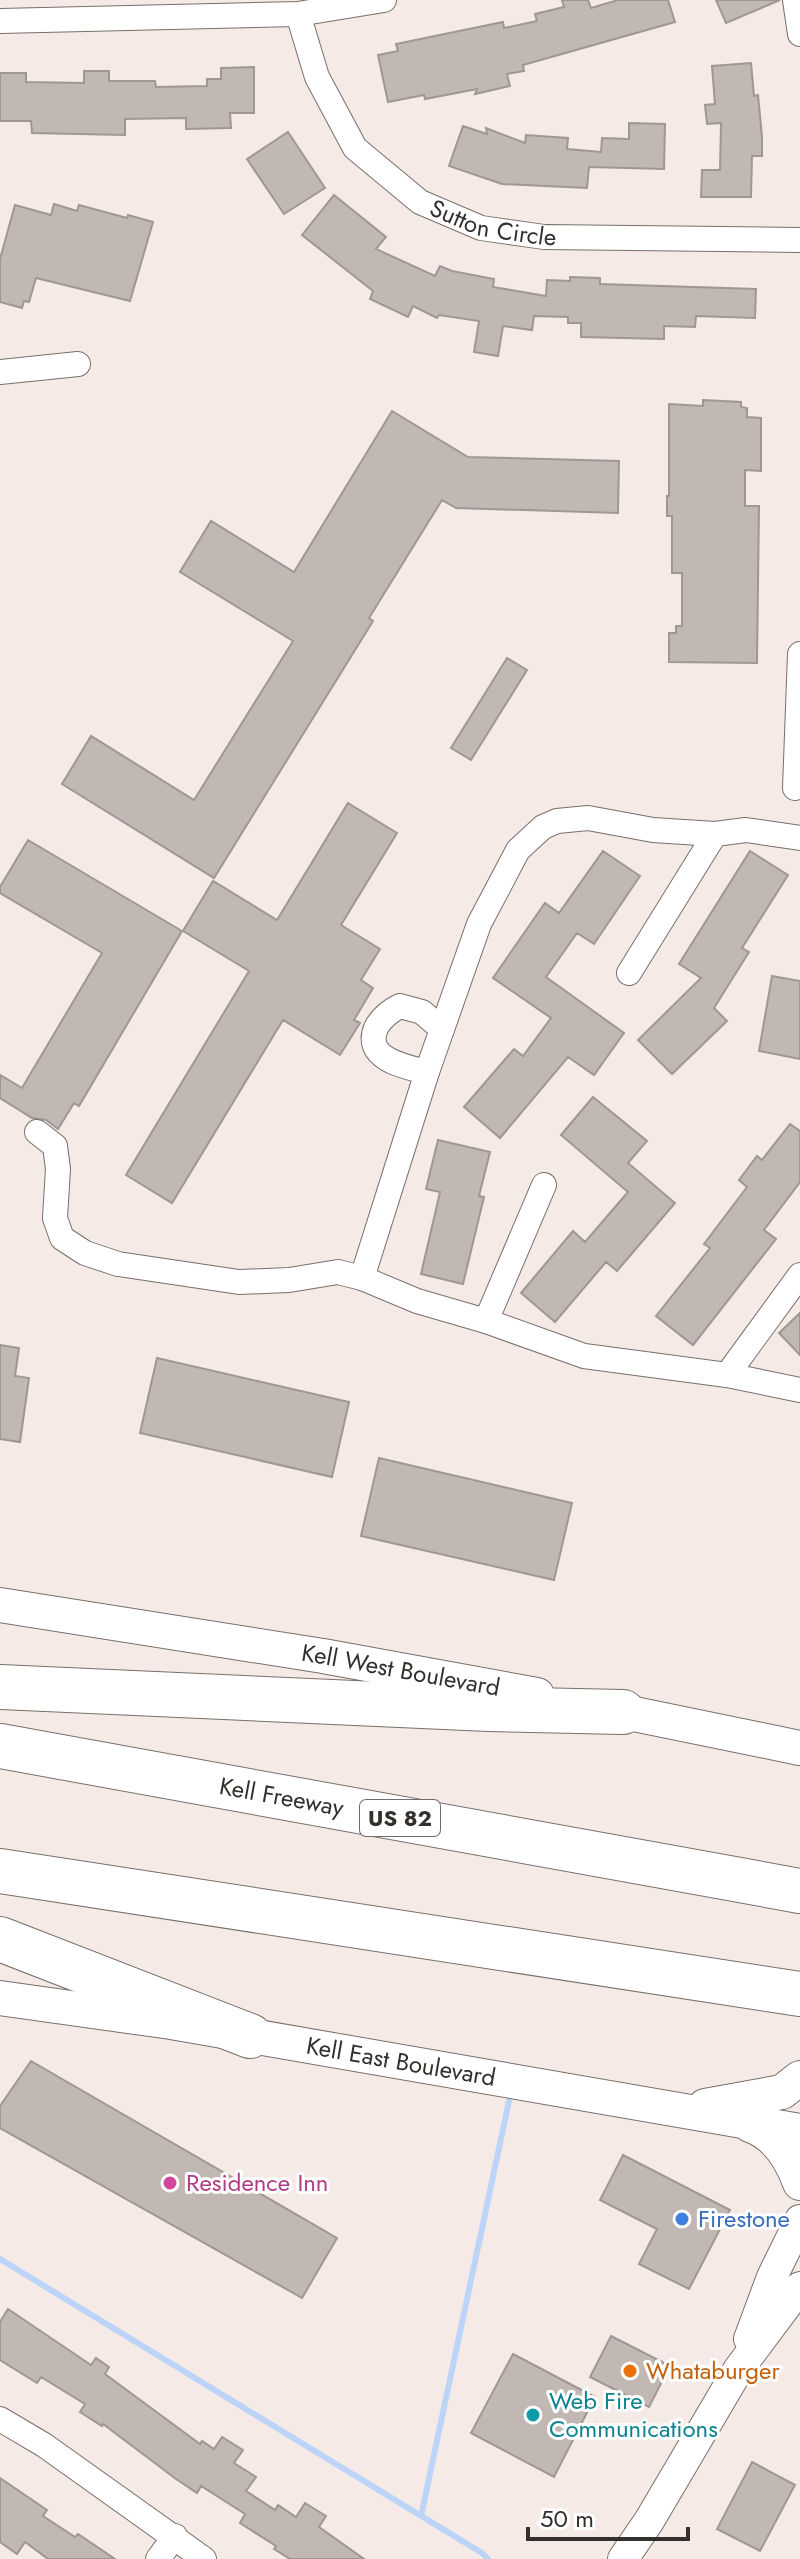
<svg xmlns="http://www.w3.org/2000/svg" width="800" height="2559" font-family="Jost,sans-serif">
<rect width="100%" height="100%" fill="#f5eae6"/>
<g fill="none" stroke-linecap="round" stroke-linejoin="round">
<path stroke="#bdd4f9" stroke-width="6" d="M0,2259L482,2553L488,2559
M421,2516L509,2101"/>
</g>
<path fill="#c1b7b3" stroke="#a09692" stroke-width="2" d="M562,0H588L591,8L618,0H668L675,22L523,65L524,71L507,74L510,86L475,94L477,89L425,99L424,95L388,102L378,55L398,51L396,44L503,22L504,28L537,21L535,14L564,7Z
M716,0H780L726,23Z
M751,63L754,96L758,95L762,137V156H752L751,197H701L702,170H720L721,123L707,124L705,105L715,104L712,66Z
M254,67V113H230L231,128L186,129V118L125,119V135L32,133L31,121H0V73H26V82L84,83V71H109V81H155L156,87L207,86V79H221V68Z
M629,123L665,124L664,169L589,167L587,188L502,184L449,166L463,126L487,134L486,128L525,143L526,135L568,138L567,149L601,152L602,138L629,139Z
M288,132L325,188L284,214L247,159Z
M334,195L386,237L376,249L435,276L440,266L452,271L494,279L493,287L546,296L547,280L570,281V277L600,278V284L756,289L755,318L696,316L695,327L664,326V339L581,337V323H568V317L534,316L532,330L503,326L498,356L474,352L479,321L439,315L437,318L413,306L408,317L370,299L373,291L302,235Z
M54,204L77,211L79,205L127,218L128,215L153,222L130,301L36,278L29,302L24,301L22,308L0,302V259L15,205L51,215Z
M703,400L741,402V407L747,408V417L761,418V471L745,470V506H759L757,663L669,662V633H676V626H682V573H672V516H667V496H669V404L703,406Z
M392,411L468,457L619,461L618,513L456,508L442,500L369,618L373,621L214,878L62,784L91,736L194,800L293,641L180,572L211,521L294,572Z
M507,658L527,670L471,760L451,748Z
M348,803L397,833L341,925L380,949L361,980L373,988L354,1020L360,1023L340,1055L283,1020L172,1203L126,1175L249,971L183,931L213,881L277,920Z
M28,840L182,931L79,1106L74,1103L58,1129L46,1120L32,1118L0,1098V1075L22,1088L102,953L0,893V887Z
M603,851L640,876L594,944L577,933L546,977L624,1033L594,1075L568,1057L500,1138L464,1107L514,1049L523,1056L551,1018L493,978L545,903L559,913Z
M750,851L788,875L742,948L749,952L714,1008L727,1021L672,1074L638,1040L701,978L679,964Z
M772,976L800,981V1059L759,1051Z
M593,1097L647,1141L628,1163L675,1203L617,1271L606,1262L555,1322L521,1293L573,1231L585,1242L628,1192L561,1135Z
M790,1124L800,1131V1182L764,1230L776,1239L693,1345L656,1316L710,1248L704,1244L747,1187L739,1180L757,1156L762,1160Z
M438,1140L490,1152L479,1196L484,1197L463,1284L421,1274L440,1192L426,1189Z
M800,1313V1355L779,1333Z
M0,1345L19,1348L15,1376L29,1378L20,1442L0,1439Z
M157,1358L349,1402L332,1477L140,1433Z
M379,1458L572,1503L554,1580L361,1536Z
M31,2061L337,2238L302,2298L0,2128V2106Z
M623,2155L730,2210L689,2289L639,2264L657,2229L600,2200Z
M8,2309L91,2365L96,2358L109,2367L105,2374L200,2444L202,2441L214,2449L222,2437L243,2450L234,2463L256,2477L246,2491L275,2510L278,2505L296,2517L305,2503L326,2516L319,2527L364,2559H290L274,2549L276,2546L240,2523L245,2514L201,2486L197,2493L176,2479L103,2424L102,2426L80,2412L85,2404L41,2377L37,2383L0,2360V2322Z
M611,2336L670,2366L649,2407L590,2377Z
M513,2354L595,2397L554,2477L471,2433Z
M752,2462L795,2485L760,2551L717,2529Z
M0,2478L47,2510L43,2516L75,2537L78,2534L115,2559H48L25,2542L17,2554L0,2542Z"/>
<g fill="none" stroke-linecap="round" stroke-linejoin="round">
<defs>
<g id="minor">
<path d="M795,0L800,34"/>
<path id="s1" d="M298,14L317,77L355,148L420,202L481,228L544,237L800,240"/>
<path d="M0,21L298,14L384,0"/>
<path d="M0,372L78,364"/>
<path d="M795,788L800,654"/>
<path d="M629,973L715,834"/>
<path d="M427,1072C406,1067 363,1059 376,1028C381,1018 390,1011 400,1006L422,1012L442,1029"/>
<path d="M37,1132L55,1146L58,1169L55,1218L62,1238L85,1253L118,1264L239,1282L289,1280L338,1272L362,1278L417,1301L486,1321L584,1356L727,1375L800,1390"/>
<path d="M362,1278L427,1072L479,924L518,850L543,827L557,821L588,818L653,830L715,834L746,830L800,838"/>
<path d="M486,1321L544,1185"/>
<path d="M727,1375L800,1275"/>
<path d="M0,2419L44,2445L204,2559"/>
<path d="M158,2559L175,2536"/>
</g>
<path id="tertiary" d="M749,2339L772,2277L800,2220
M623,2559L649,2521L738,2370L800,2287"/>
<g id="secondary">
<path id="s2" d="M0,1605L323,1656L537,1695"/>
<path d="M600,1707L800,1748"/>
<path id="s3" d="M0,1998L171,2022L800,2131"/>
<path d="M705,2106L782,2092L800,2078"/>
<path d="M750,2125C776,2134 791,2158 800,2183"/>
<path d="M797,2293L800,2290"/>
</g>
<g id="motorway">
<path d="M0,1687L489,1709L623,1712"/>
<path id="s4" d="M0,1746L800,1891"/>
<path d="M0,1871L800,1994"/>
<path d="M0,1939L250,2036"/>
</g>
</defs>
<use href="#minor" stroke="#786f6b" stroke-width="26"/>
<use href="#tertiary" stroke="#786f6b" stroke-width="32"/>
<use href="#secondary" stroke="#786f6b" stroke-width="36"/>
<use href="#motorway" stroke="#786f6b" stroke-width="46"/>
<use href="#minor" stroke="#fff" stroke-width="24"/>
<use href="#tertiary" stroke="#fff" stroke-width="30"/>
<use href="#secondary" stroke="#fff" stroke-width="34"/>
<use href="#motorway" stroke="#fff" stroke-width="44"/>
</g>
<circle fill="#d1479c" stroke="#fff" stroke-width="3" cx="170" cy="2183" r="8"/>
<circle fill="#3f7fe0" stroke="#fff" stroke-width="3" cx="682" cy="2219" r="8"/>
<circle fill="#e8710a" stroke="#fff" stroke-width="3" cx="630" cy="2371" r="8"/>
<circle fill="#0f9aa8" stroke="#fff" stroke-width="3" cx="533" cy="2415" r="8"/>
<g text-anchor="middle" stroke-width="6" stroke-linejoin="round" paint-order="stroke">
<rect fill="#fff" stroke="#706d6c" stroke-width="2" x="360" y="1800" width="80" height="36" rx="6"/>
<g font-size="22" font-weight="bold" fill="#332f2d">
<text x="400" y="1826">US 82</text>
</g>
<g font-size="24" fill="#332f2d" stroke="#fff">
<text dy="8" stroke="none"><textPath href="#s1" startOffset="308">Sutton Circle</textPath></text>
<text dy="8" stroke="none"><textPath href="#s2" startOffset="406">Kell West Boulevard</textPath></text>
<text dy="8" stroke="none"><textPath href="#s4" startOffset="286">Kell Freeway</textPath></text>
<text dy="8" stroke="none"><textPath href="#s3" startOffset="406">Kell East Boulevard</textPath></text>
</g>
<g font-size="24" fill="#b23c85" stroke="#fff" text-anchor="start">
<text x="186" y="2191">Residence Inn</text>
</g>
<g font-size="24" fill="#366cbe" stroke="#fff" text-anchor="start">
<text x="698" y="2227">Firestone</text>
</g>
<g font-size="24" fill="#c56008" stroke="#fff" text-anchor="start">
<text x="646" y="2379">Whataburger</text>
</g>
<g font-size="24" fill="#0d838f" stroke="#fff" text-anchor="start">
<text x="549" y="2409">Web Fire<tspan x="549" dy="28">Communications</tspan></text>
</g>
</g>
<path d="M528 2527v12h160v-12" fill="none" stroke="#332f2d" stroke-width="4"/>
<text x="540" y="2527" font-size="24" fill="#332f2d" stroke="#ffffff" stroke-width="6" paint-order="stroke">50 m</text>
</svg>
